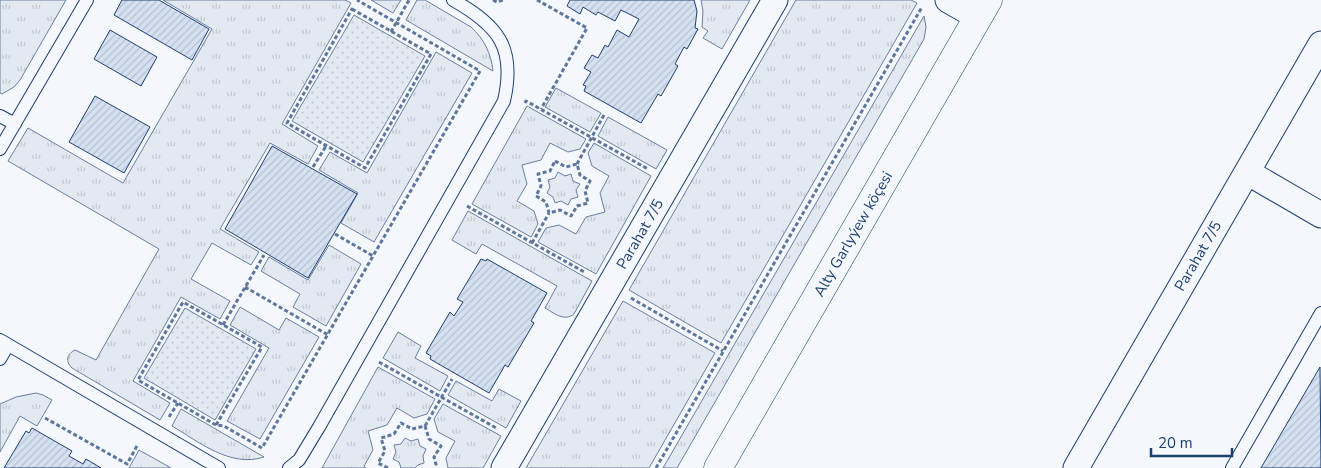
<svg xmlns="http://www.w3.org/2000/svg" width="1321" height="468" font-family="'Nunito Sans',sans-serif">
<defs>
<pattern id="grass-tufts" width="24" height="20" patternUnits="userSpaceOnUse" patternTransform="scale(1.25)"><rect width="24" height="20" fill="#e3e9f0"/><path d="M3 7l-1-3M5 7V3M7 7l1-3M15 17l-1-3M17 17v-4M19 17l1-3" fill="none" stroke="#c2c9d1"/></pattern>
<pattern id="park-dots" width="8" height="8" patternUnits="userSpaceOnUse" patternTransform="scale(1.25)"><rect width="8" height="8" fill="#e3e9f0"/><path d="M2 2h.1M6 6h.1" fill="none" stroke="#c2c9d1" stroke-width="1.8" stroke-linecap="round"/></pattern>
<pattern id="building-hatch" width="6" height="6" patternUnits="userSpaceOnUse" patternTransform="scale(1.25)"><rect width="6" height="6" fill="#d5e0f0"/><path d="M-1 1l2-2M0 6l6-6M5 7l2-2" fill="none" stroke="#b6c1d1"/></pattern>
</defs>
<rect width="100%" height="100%" fill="#f4f7fb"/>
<path fill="url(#grass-tufts)" stroke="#687fa3" d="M0,0H66L20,80L14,87L2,94L0,93Z
M163,0H345L351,3L282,124L318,146L308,164L270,143L220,229L259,252L251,265L212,243L191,279L230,301L220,319L181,297L133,381L170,403L160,420L72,368C65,361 67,354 75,350L96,360L159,249L8,161L28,128L123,183L212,29Z
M371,0H401L393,13Z
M417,0H425L471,27C484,39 491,53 493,71L406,20Z
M701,0H750L722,49L703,38L708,31L702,27L703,11Z
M796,0H911L917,3L721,343L629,290Z
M924,16L926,27L924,39L677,468H663Z
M436,52L472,73L374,242L341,223L358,193L319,170L330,152L367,173Z
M556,88L601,113L590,132L545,107Z
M527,106L586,139L580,149L568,152L550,143L541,160L522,165L527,184L517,201L534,211L538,224L531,237L472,204Z
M608,117L667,150L656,169L598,136Z
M594,143L651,176L596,274L538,242L546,228L559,225L576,234L586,217L605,212L600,193L609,176L592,166L588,153Z
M558,172L565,176L571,174L573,181L580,184L576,190L578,197L571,199L568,205L561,201L555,203L553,197L547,193L550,187L548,180L555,178Z
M468,211L592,281L574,314C564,322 554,313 545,308L557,286L482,244L476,254L452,240Z
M329,245L361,264L326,326L293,307L300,294L261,271L269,257L308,280Z
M623,301L715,353L649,468H526Z
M240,307L279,330L286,318L319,337L260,439L227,421L269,348L230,325Z
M398,332L421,346L415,358L448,376L440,391L383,358Z
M378,367L435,399L427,414L414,418L397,408L387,425L368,431L373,450L364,466L366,468H322Z
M456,381L492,401L499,389L521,401L506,428L448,395Z
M36,393L43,395L52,400L37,426L20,416L0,452V404L16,397Z
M443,404L501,436L483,468H448L446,458L455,441L438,432L434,419Z
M181,409L264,457C231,468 199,442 172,426Z
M405,438L411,441L418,439L420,446L426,449L423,456L424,463L418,465L415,468H401L399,462L393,459L396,452L394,445L401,444Z
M139,450L171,468H129Z"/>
<path fill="url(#park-dots)" stroke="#687fa3" d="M354,15L425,56L363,162L292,121Z
M185,308L256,349L215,420L144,378Z"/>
<path fill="url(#building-hatch)" stroke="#1d3f73" d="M122,0H159L209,29L192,60L114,15Z
M570,0H694L697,11L695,28L698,29L687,49L684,47L675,64L678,66L661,96L658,94L641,123L584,91L586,86L583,85L591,72L584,68L592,55L598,58L605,45L608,47L617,30L629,37L639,19L621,10L615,21L598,12L596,15L583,7L580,14L567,6Z
M110,30L157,57L141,86L94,59Z
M95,96L150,127L124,173L69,142Z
M272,146L357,194L308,278L225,229Z
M481,259L486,261L487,259L547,293L531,321L534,323L508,367L505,365L489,393L430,359L431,356L426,353L450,312L454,316L463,302L457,299Z
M1320,367L1321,468H1261Z
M32,428L72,451L69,456L83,464L86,459L101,468H4L26,431L29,433Z"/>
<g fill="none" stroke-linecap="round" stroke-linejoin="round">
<defs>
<path id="lane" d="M0,116L15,124
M0,149L87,0
M0,340L219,468
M0,359L8,345
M289,468L299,460L319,427L504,101C516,48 499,26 453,0
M1232,468L1321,313"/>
<path id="street" d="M948,0L978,17
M1247,172L1321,215
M504,468L775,0
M1076,468L1321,44"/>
<path id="secondary" d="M718,468L988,0"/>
</defs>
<use href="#lane" stroke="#1d3f73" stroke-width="14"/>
<use href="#street" stroke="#1d3f73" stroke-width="27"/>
<use href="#secondary" stroke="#1d3f73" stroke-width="29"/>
<path stroke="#5e769c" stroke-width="3" stroke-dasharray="4 2.5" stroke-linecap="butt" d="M493,0L497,2L503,0
M537,0L587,28L541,109
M352,9L431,54L365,168L287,123Z
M391,32L409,0
M525,103L526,101L648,169
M555,161L566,167L577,164L580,175L590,181L585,191L588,203L577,206L571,216L560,210L549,213L546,202L536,196L541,186L538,174L550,171Z
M577,164L604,115
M313,167L326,146
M467,206L586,273
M335,234L373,256
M532,243L549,213
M245,287L328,335
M631,298L723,351
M223,325L264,255
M379,362L498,429
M169,417L178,403
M45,418L127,464L137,446L139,447
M216,425L262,347L183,302L138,380L216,425L224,426L262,448L480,71L357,0
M425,426L452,379
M388,468L378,463L385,451L381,438L394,434L401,423L412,429L425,426L429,439L441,446L434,457L437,468
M656,468L922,7"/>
<use href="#lane" stroke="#f4f7fb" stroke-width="12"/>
<use href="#street" stroke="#f4f7fb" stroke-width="25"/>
<use href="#secondary" stroke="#f4f7fb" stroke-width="28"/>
</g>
<g text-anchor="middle" stroke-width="4" stroke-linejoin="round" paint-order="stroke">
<g font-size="15" fill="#1d3f73" stroke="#f4f7fb">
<text transform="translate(640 234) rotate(-60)" y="5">Parahat 7/5</text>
<text transform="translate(853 234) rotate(-60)" y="5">Alty Garlyýew köçesi</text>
<text transform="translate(1198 256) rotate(-60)" y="5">Parahat 7/5</text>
</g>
</g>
<path d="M1151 448v8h81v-8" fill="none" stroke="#1d3f73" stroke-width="2.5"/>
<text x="1158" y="448" font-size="15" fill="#1d3f73" stroke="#f4f7fb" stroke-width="4" paint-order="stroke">20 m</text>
</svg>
